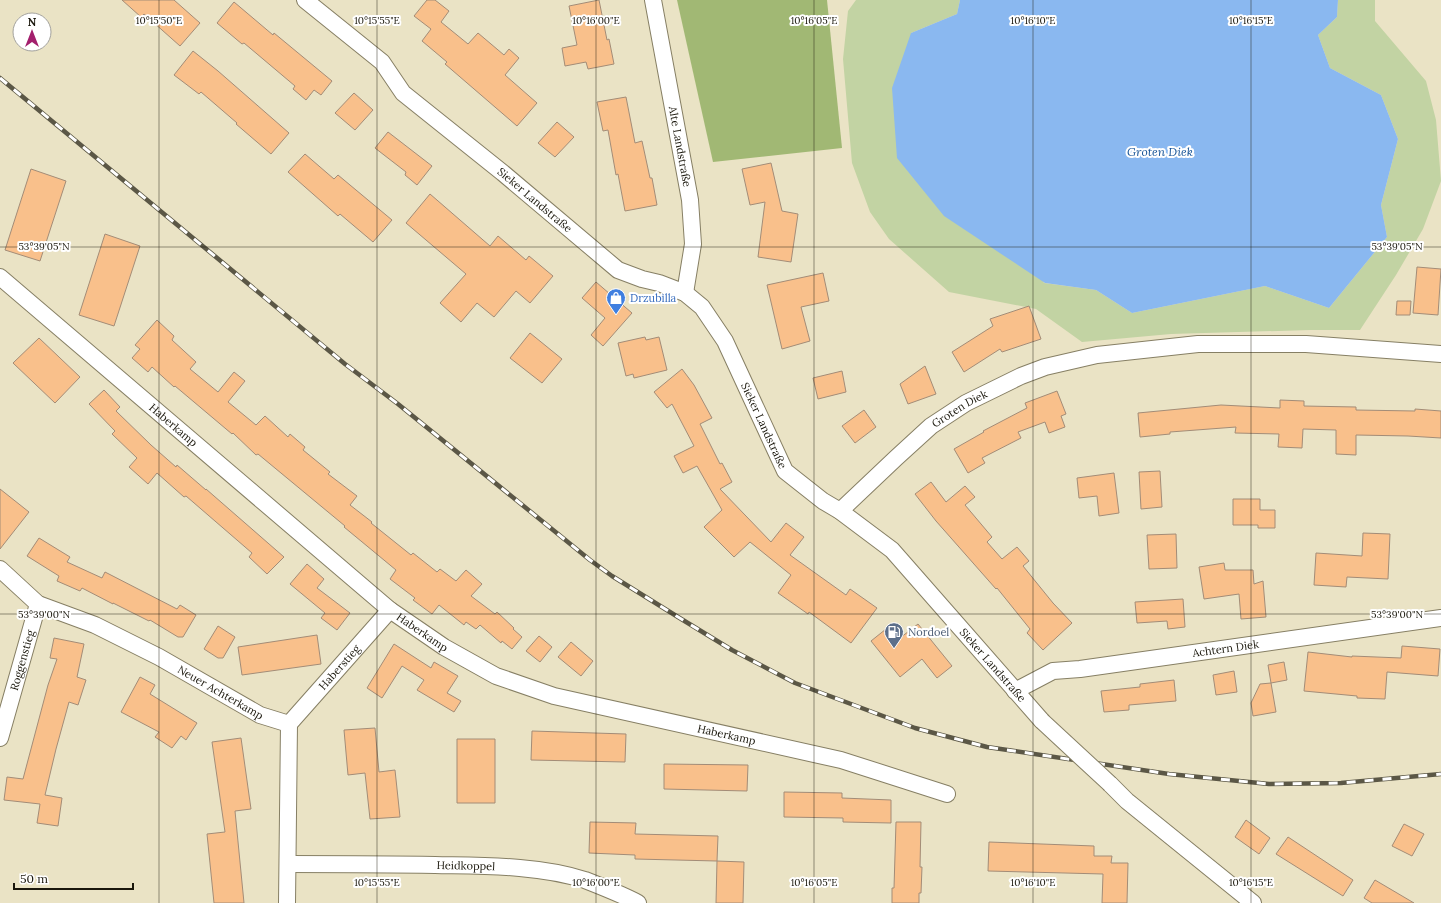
<svg xmlns="http://www.w3.org/2000/svg" width="1441" height="903" font-family="Lora,serif">
<rect width="100%" height="100%" fill="#eae3c5"/>
<path fill="#c2d3a3" d="M856,0H960L957,14L911,33L1044,283L1096,290L1132,313L1265,286L1329,308L1387,237L1381,205L1398,139L1381,95L1330,68L1318,35L1337,17L1338,0H1375V21L1426,81L1436,120L1441,181L1423,229L1396,275L1360,330H1310L1171,334L1082,342L1036,309L949,292L889,239L870,212L852,163L843,59L848,11Z"/>
<path fill="#a1b874" d="M677,0H827L842,148L713,162Z"/>
<path fill="#8ab8f0" d="M960,0H1338L1337,17L1318,35L1330,68L1381,95L1398,139L1381,205L1387,237L1329,308L1265,286L1132,313L1096,290L1045,283L944,216L897,158L892,88L911,33L957,14Z"/>
<path fill="#f9c08b" stroke="#a38c77" d="M122,0H174L200,23L180,46L144,14L141,17Z
M427,0H435L449,11L441,22L468,44L478,33L504,55L509,49L519,58L505,75L537,103L517,126L445,64L447,62L422,41L431,29L414,16Z
M599,0L607,40L609,39L614,64L588,69L586,62L565,66L562,48L577,45L569,6Z
M234,2L273,35L274,33L332,81L321,95L314,90L306,100L293,89L295,86L244,43L242,44L217,23Z
M193,51L218,71L289,133L271,154L236,124L237,123L201,92L199,94L174,75Z
M354,93L373,110L355,130L335,113Z
M626,97L635,143L642,141L650,178H652L657,205L625,211L618,174L616,175L608,130L603,131L597,102Z
M557,122L574,137L555,157L538,143Z
M388,132L432,166L417,185L405,175L406,172L375,148Z
M305,154L334,179L338,175L392,220L373,242L340,214L338,216L288,172Z
M771,163L782,211L798,214L791,262L758,257L765,202L750,205L742,169Z
M31,169L66,181L40,261L5,250Z
M430,194L490,246L498,236L526,260L529,256L553,276L530,303L516,291L494,317L477,303L461,322L440,303L466,274L406,223Z
M105,234L140,246L114,326L79,315Z
M1417,267L1441,269L1438,315L1413,313Z
M823,273L829,301L801,307L810,341L782,349L767,285Z
M596,282L632,313L603,346L591,335L605,318L582,298Z
M1397,301H1411L1410,315H1396Z
M1029,306L1041,339L1002,352L1000,349L964,372L952,352L993,326L990,319Z
M157,320L174,336L172,340L196,362L190,369L218,392L234,372L245,381L228,402L256,425L265,416L288,437L290,434L305,447L303,450L330,472L328,474L357,496L350,505L372,522L371,523L411,555L413,553L437,572L440,569L456,581L466,570L482,584L471,596L495,614L497,612L514,628L513,629L522,637L512,649L502,641L501,643L480,625L476,629L466,622L464,625L439,605L432,614L413,600L415,598L390,579L396,570L344,527L345,526L258,454L256,455L233,433L232,434L175,386L174,387L152,367L148,372L132,358L140,349L135,345Z
M530,333L562,359L542,383L510,358Z
M645,337L646,340L659,337L667,370L634,378L633,374L626,376L618,343Z
M39,338L80,377L55,403L13,363Z
M925,366L936,394L908,404L900,384Z
M682,369L694,385L712,418L700,424L720,464L722,463L732,482L720,489L771,542L786,523L804,537L790,555L846,595L850,589L877,608L851,643L809,612L808,614L778,593L791,575L750,542L734,557L704,527L722,510L697,466L683,473L674,456L694,446L672,404L667,408L654,392Z
M842,371L846,392L818,399L813,378Z
M104,390L120,407L116,411L151,445L176,467L177,465L206,490V489L284,557L267,574L249,557L252,553L186,496L184,497L157,473L148,484L129,467L137,458L112,434L115,431L89,404Z
M1057,391L1066,414L1061,416L1065,427L1049,433L1045,422L1018,432L1021,438L982,458L985,463L968,473L954,449L984,432L983,431L1027,408L1025,403Z
M1280,400L1304,401V406L1356,407V410L1415,411V409L1441,411V438L1408,436L1356,435V455L1336,454V430L1303,429L1302,448L1278,447L1279,434L1235,433L1236,427L1170,432V434L1140,437L1138,413L1221,405L1280,408Z
M864,410L876,427L855,443L842,426Z
M1160,471L1162,507L1141,509L1139,472Z
M1114,473L1119,513L1099,516L1097,496L1079,498L1077,478Z
M931,482L946,502L965,486L975,497L965,505L992,537L987,542L1002,559L1017,547L1029,561L1023,566L1053,603L1072,623L1043,650L1027,633L1030,629L997,588L996,589L936,521L915,494Z
M0,489L29,512L0,549Z
M1233,499H1260V510H1275V528H1258V525H1233Z
M1363,533L1390,534L1388,579L1347,577L1346,587L1314,585L1316,553L1362,556Z
M1176,534L1177,568L1149,569L1147,535Z
M39,538L70,557L67,562L102,578L105,572L177,609L180,605L196,615L183,637H178L150,620L149,621L113,603V604L82,588L80,591L57,581L59,576L27,556Z
M1224,563L1225,570H1253L1254,584L1263,581L1266,617L1241,619L1239,594L1204,599L1199,567Z
M307,564L324,579L317,588L350,613L337,630L321,618L325,613L290,584Z
M1183,599L1185,627L1168,629L1167,621L1137,623L1135,602Z
M918,624L952,666L937,678L922,659L900,677L871,641L891,625L900,638Z
M218,626L235,637L223,658H218L204,649Z
M317,635L321,664L242,675L238,647Z
M539,636L552,647L540,662L526,651Z
M54,638L84,644L77,677L86,680L78,705L69,702L56,749L45,795L62,798L58,826L37,823L40,804L4,800L7,777L23,779L48,685L57,659L50,658Z
M571,642L593,661L581,676L558,657Z
M394,644L431,668L434,662L458,676L447,693L461,701L454,712L417,690L424,680L402,666L382,698L367,688Z
M1402,646L1440,649L1438,676L1387,672L1385,699L1357,698V696L1304,691L1308,652L1352,657V656L1401,658Z
M1284,662L1287,680L1271,683L1268,665Z
M1234,671L1237,692L1216,695L1213,675Z
M140,677L155,685L150,694L197,723L186,740L181,736L172,748L155,737L159,732L121,712Z
M1174,680L1176,701L1129,705V710L1104,712L1101,691L1140,687V684Z
M1271,683L1276,712L1253,716L1251,703L1260,684Z
M375,728L379,772L395,770L400,817L370,819L365,773L348,775L344,730Z
M532,731L626,734L625,762L531,760Z
M241,738L251,809L235,811L244,903H214L207,834L225,832L212,742Z
M457,739H495V803H457Z
M664,764L748,765L747,791L664,789Z
M784,792L842,793V798L891,800V823L843,822V818L784,817Z
M1246,820L1270,838L1259,854L1235,837Z
M590,822L636,823L635,834L718,836L717,861L635,859V855L589,853Z
M896,822H921L920,867H922L921,893H919V903H892V888H894Z
M1404,824L1424,834L1412,856L1392,846Z
M1288,837L1353,880L1343,896L1276,854Z
M989,842L1094,846V856H1112L1111,863H1128L1127,903H1102L1103,874L988,871Z
M717,861L744,862L743,903H716Z
M1375,880L1414,903H1372L1364,898Z"/>
<g fill="none" stroke-linecap="round" stroke-linejoin="round">
<defs>
<g id="minor">
<path id="s1" d="M305,0L382,62L403,93L503,173L618,270L642,279L659,283L685,293L702,307L725,341L785,471L823,501L840,511L892,550L1042,721"/>
<path id="s2" d="M653,0L690,200L693,244L685,293"/>
<path id="s3" d="M0,277L390,610L444,647L496,676L554,696L841,760L947,794"/>
<path id="s4" d="M840,511L896,458L931,426L966,403L1021,376L1045,367L1097,355L1198,344H1306L1441,354"/>
<path id="s5" d="M0,569L38,604L95,625L159,657L260,715L289,724L287,903"/>
<path id="s6" d="M1015,691L1053,671L1080,669L1441,618"/>
<path id="s7" d="M289,724L390,610"/>
<path id="s8" d="M0,738L38,604"/>
<path d="M1110,784L1127,801L1253,903"/>
<path id="s9" d="M289,864C337,864 386,864 435,865C483,866 539,865 585,880C603,887 621,894 638,903"/>
</g>
</defs>
<use href="#minor" stroke="#867f64" stroke-width="18"/>
<use href="#minor" stroke="#fff" stroke-width="16"/>
<defs>
<path id="rail" d="M0,78L345,364L398,404L590,560L612,576L678,617L732,650L795,683L915,728L987,747L1169,774L1269,784L1341,783L1441,774"/>
</defs>
<use href="#rail" stroke="#5b5746" stroke-width="4.5"/>
<use href="#rail" stroke="#fff" stroke-width="3" stroke-dasharray="9" stroke-linecap="butt"/>
<defs>
<path id="minor-bridge" d="M1042,721L1110,784"/>
</defs>
<use href="#minor-bridge" stroke="#867f64" stroke-width="18" stroke-linecap="butt"/>
<use href="#minor-bridge" stroke="#fff" stroke-width="16"/>
</g>
<path fill="none" stroke="#1a170c" stroke-width="1" stroke-opacity="0.45" d="M159,0V903M377,0V903M596,0V903M814,0V903M1033,0V903M1251,0V903M0,247H1441M0,614H1441"/>
<defs>
<symbol id="shop-pin" viewBox="-11 -11 22 30"><path d="M0 17L-7.5 6A9.5 9.5 0 1 1 7.5 6Z" fill="#3f7fe0" stroke="#fff"/><path d="M-5-2.5h2.3a2.7 3.5 0 0 1 5.4 0H5L5.5 6h-11ZM-1.5-2.5h3a1.5 2.3 0 0 0-3 0Z" fill="#fff"/></symbol>
<symbol id="fuel-pin" viewBox="-11 -11 22 30"><path d="M0 17L-7.5 6A9.5 9.5 0 1 1 7.5 6Z" fill="#5c6f8a" stroke="#fff"/><path d="M-5.5-6h7V0h2V4h1.3V-2.5L3-4.5l.8-.8L6-3V5H2.5V1h-1V6h-7ZM-4.2-4.7v3.2H.2V-4.7Z" fill="#fff"/></symbol>
</defs>
<g fill-rule="evenodd">
<use href="#shop-pin" x="605" y="287" width="22" height="30"/>
<use href="#fuel-pin" x="883" y="621" width="22" height="30"/>
</g>
<g text-anchor="middle" stroke-width="4" stroke-linejoin="round" paint-order="stroke">
<g font-size="11" fill="#1a170c" stroke="#fff">
<text dy="4" stroke="none"><textPath href="#s2" startOffset="149">Alte Landstraße</textPath></text>
<text dy="4" stroke="none"><textPath href="#s1" startOffset="306">Sieker Landstraße</textPath></text>
<text dy="4" stroke="none"><textPath href="#s4" startOffset="158">Groten Diek</textPath></text>
<text dy="4" stroke="none"><textPath href="#s3" startOffset="228">Haberkamp</textPath></text>
<text dy="4" stroke="none"><textPath href="#s1" startOffset="642">Sieker Landstraße</textPath></text>
<text dy="4" stroke="none"><textPath href="#s3" startOffset="552">Haberkamp</textPath></text>
<text dy="4" stroke="none"><textPath href="#s6" startOffset="217">Achtern Diek</textPath></text>
<text dy="4" stroke="none"><textPath href="#s8" startOffset="81">Roggenstieg</textPath></text>
<text dy="4" stroke="none"><textPath href="#s1" startOffset="978">Sieker Landstraße</textPath></text>
<text dy="4" stroke="none"><textPath href="#s7" startOffset="76">Haberstieg</textPath></text>
<text dy="4" stroke="none"><textPath href="#s5" startOffset="255">Neuer Achterkamp</textPath></text>
<text dy="4" stroke="none"><textPath href="#s3" startOffset="876">Haberkamp</textPath></text>
<text dy="4" stroke="none"><textPath href="#s9" startOffset="177">Heidkoppel</textPath></text>
</g>
<g font-size="11" fill="#366cbe" stroke="#fff" text-anchor="start">
<text x="630" y="302">Drzubilla</text>
</g>
<g font-size="11" fill="#4e5e75" stroke="#fff" text-anchor="start">
<text x="908" y="636">Nordoel</text>
</g>
<g font-size="12" font-style="italic" fill="#185598" stroke="#fff">
<text x="1160" y="156">Groten Diek</text>
</g>
</g>
<g font-size="10" text-anchor="middle" fill="#1a170c" stroke="#fff" stroke-width="4" stroke-linejoin="round" paint-order="stroke">
<text x="159" y="24">10°15'50"E</text>
<text x="377" y="24">10°15'55"E</text>
<text x="596" y="24">10°16'00"E</text>
<text x="814" y="24">10°16'05"E</text>
<text x="1033" y="24">10°16'10"E</text>
<text x="1251" y="24">10°16'15"E</text>
<text x="44" y="250">53°39'05"N</text>
<text x="1397" y="250">53°39'05"N</text>
<text x="44" y="618">53°39'00"N</text>
<text x="1397" y="618">53°39'00"N</text>
<text x="377" y="886">10°15'55"E</text>
<text x="596" y="886">10°16'00"E</text>
<text x="814" y="886">10°16'05"E</text>
<text x="1033" y="886">10°16'10"E</text>
<text x="1251" y="886">10°16'15"E</text>
</g>
<g transform="translate(32 32)"><circle r="19" fill="#ffffff" stroke="#a3a29e"/>
<path d="M0-3L7 15L0 10L-7 15Z" fill="#a31f6d"/>
<text y="-6" font-size="11" font-weight="bold" text-anchor="middle" fill="#1a170c">N</text>
</g>
<path d="M14 883v6h119v-6" fill="none" stroke="#1a170c" stroke-width="2"/>
<text x="20" y="883" font-size="12" fill="#1a170c" stroke="#ffffff" stroke-width="3" paint-order="stroke">50 m</text>
</svg>
